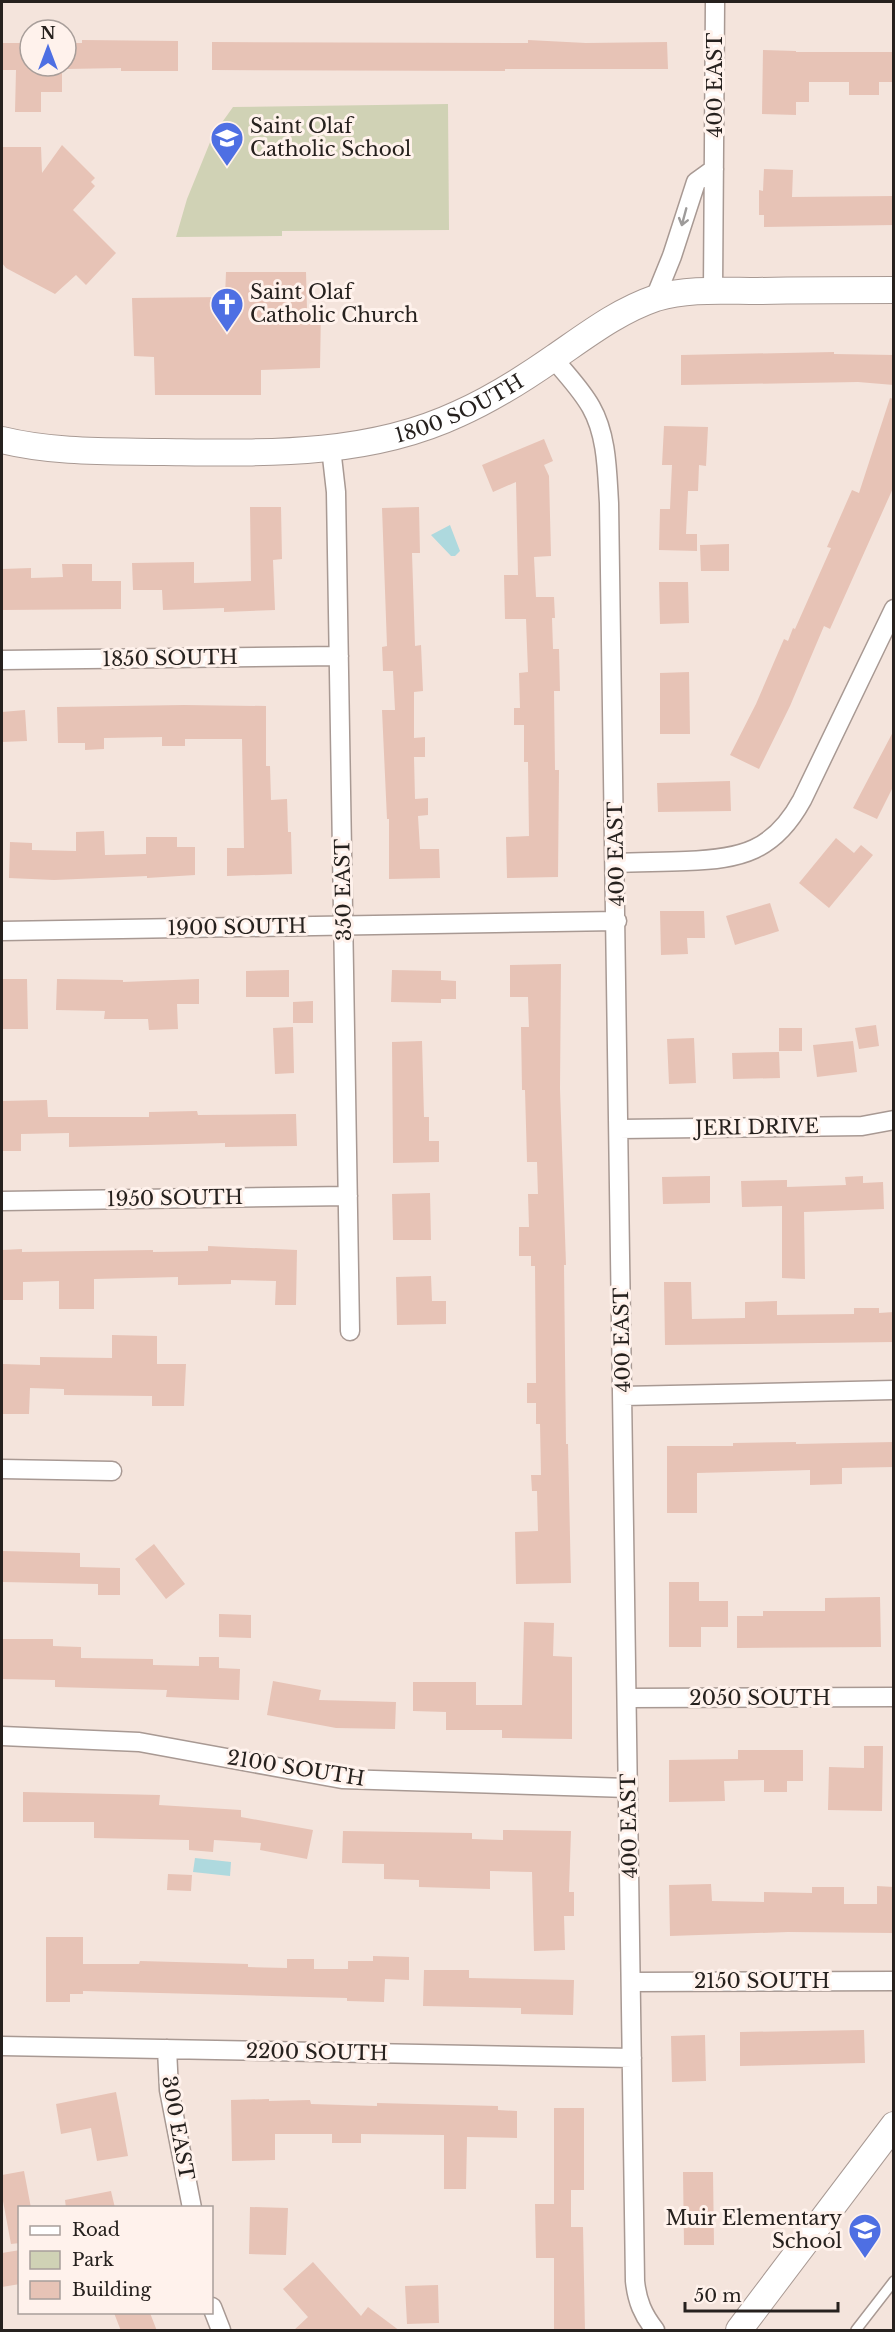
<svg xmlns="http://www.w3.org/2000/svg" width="895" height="2332" font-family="'Libre Baskerville',serif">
<rect width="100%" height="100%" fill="#f4e4dc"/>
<path fill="#d0d2b5" d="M448,104L449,230L282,231V236L176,237L187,199L213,135L233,107Z"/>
<path fill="#aed9de" d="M450,525L460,551L455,556H451L431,535Z
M195,1858L231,1862L230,1876L193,1872Z"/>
<path fill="#e7c3b6" d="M82,40L178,41V71H121V68L66,69V43H82Z
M528,40L586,43L667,42L668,69H505V71L212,70V42L528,43Z
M2,43H30V66H62V92H41V112H15L16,70H2Z
M763,50L796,51V52H894V82H879V95H849V82H809V102H796V115L762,114Z
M62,145L95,178L91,182L95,186L73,210L116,253L86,285L76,275L55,294L6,268L2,263V147H41L42,173Z
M764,169L793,170L792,197L894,196V225L764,227V215H759V190L763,191Z
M226,272H306L307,310H321L320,368L261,370V395H155L154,357L134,356L132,298L225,297Z
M834,352V354L894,355V385L858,382L681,385V355Z
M890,398L894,399V486L830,629L824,626L790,706L759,769L730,755L756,704L784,639L788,641L793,628L795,629L831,548L827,547L852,490L859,493Z
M664,426L708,427L706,466L699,465L698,491H688L686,534H697V551L659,550L660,509H670L672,465H662Z
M544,439L553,461L544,465L549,476L551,556L534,557L536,597H554L555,618H552L553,649H559L560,691H554L555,770H559L558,877L507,878L506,837L529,836L528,762H524V725H514V708H520L519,673L528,672L526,619H505L504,575H518L516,482L493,492L482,465Z
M250,507H281L282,559L273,560L275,610L224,612V608L163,610L162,590H133L132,563L194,562V583L251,581Z
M419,507L420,553H412L415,646L421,645L423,691L414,692V738L425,737V757H414L415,799L428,798V815L418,816L420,849H439L440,878L389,879V819H387L382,710H395L393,671H383L382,647L387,646L382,508Z
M729,544V571H701L700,545Z
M62,564H92V581H121V609L2,610V569L31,568V578L63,577Z
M659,582H688L689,623L660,624Z
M689,672L690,734H660V673Z
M184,705L266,706V766H270L271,800L287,799L288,832H291L292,874L227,876V848H244L242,739H185V746H162V737L104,738V749L85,750V743H58L57,707Z
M25,710L27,741L2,742V712Z
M894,730V785L877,819L853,808Z
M730,781L731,811L658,812L657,783Z
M104,831L105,855L146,854V837H177V847H195V875L147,878V876L54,880L9,878L10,842L32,843V850L76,851V832Z
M836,838L854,853L861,845L873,855L829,908L799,883Z
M770,903L779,931L735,945L726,916Z
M660,911H704L705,938H687L688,954L661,955Z
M561,964L560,1089L566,1265H564L566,1444H568L571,1583L516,1584L515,1532L538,1531L537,1491H532L531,1475H541L540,1424H536V1403H527V1383H536L535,1266H531V1256H519V1227H529L528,1194H538L537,1162H527L525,1090H522L521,1027H529L528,997H510V965Z
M289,970V997H246V971Z
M392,970L441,971V980L456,981V999H441V1003L391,1002Z
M2,979H27L28,1029H2Z
M57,979L123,980V982L199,979V1004H177L178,1029L149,1030L148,1019H104L105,1011L56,1010Z
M313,1001V1023H293V1002Z
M876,1025L879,1046L859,1049L855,1028Z
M293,1027L294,1073L275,1074L273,1028Z
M779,1028H802V1051H779Z
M694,1038L696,1083L669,1084L667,1039Z
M422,1041L424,1117H429V1141H439V1162L393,1163L392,1042Z
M853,1041L857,1072L817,1077L813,1045Z
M779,1052L780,1078L733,1079L732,1053Z
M47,1100L48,1117H149V1112L197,1111L198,1115L296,1114L297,1146L225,1147V1143L69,1147V1133L21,1134V1151H2V1101Z
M710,1176V1203L663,1204L662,1177Z
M863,1176V1183L883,1182L884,1209L804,1212L805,1279L782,1278V1206L742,1207L741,1181L787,1180V1187L846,1185L845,1177Z
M430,1193L431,1240H393L392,1194Z
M208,1246L297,1250L296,1305H275L276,1281L231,1280V1284L178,1285V1277L94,1279V1309H59V1281L23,1282V1300H2V1250L22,1249V1252L153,1250V1252L208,1251Z
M431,1276L432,1301H446V1324L397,1325L396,1277Z
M664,1282H691L692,1319L745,1318V1302L777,1301V1315L854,1314V1308H879V1313L894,1312V1342L665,1345Z
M112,1335L157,1336V1364H186L184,1406H152V1396L64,1395V1389L30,1388L29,1414H2V1364L40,1365V1357L112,1358Z
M796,1442V1444L894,1442V1467L842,1468V1484L810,1485V1470L697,1473V1513H667V1446H733V1443Z
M154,1544L185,1584L166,1599L135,1559Z
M2,1551L80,1553V1567L120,1568V1595H98V1584L2,1582Z
M669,1582H699V1601H728V1627H701V1647H669Z
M880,1597L881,1647L737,1648V1616H763V1611H825V1598Z
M219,1614L251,1615V1638L219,1637Z
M524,1622L554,1623L553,1656L572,1657V1739L502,1738V1730H446V1712L413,1711V1682H476V1705H522Z
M2,1639H53V1646L81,1647V1658L153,1659V1665L199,1666V1657H219V1668L240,1669L239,1700L166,1697L167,1690L55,1687V1680L2,1679Z
M273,1681L321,1690L319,1700L396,1702L395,1729L336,1728L267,1715Z
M864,1746H883L882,1811L828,1810L829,1767L864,1768Z
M738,1750H803V1781H787V1792H764V1780L724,1781L725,1801L669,1802V1760L738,1759Z
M23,1792L160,1795L159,1805L241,1810V1817L313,1830L307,1859L260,1850L261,1843L214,1840L213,1852L189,1850V1840L94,1838V1822H23Z
M503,1830L571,1831L569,1892H574V1916H564L565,1950L534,1951L532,1872L490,1871V1889L419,1887V1880L384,1879V1864L342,1863L343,1831L472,1833V1839L503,1840Z
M168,1874L192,1875L191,1891L167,1890Z
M711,1884L712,1901L764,1902V1892L812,1893V1887H844V1904H877V1886L894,1887V1933L788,1932L670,1936L669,1885Z
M46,1937H83V1964H139L140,1961L248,1964V1967L287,1968V1959H314V1969H348V1961H373V1956L409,1957V1980L385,1979L384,2002L347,2001V1998L83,1991V1994H70V2002H46Z
M424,1970H469V1978L574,1980L573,2015L521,2014V2008L423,2006Z
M864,2030L865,2063L740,2066V2032Z
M705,2035L706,2081L672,2082L671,2036Z
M116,2092L128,2156L97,2161L91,2128L61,2134L56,2104Z
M269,2099V2101L310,2100L311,2104L377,2106V2103L498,2106V2110L517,2111V2138L467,2137L466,2189H444V2135L361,2134V2143H332V2134H275V2160L232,2161L231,2100Z
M554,2108H584V2190H571V2227H583L585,2331H554V2258H536L535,2204H554Z
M24,2171L31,2208H20V2243L11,2244L3,2201H2V2175Z
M683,2172H713L714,2245H684Z
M111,2191L115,2208H66L65,2200Z
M250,2207L288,2208L286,2255L249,2254Z
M20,2250V2284L2,2287V2253Z
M313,2262L361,2316L368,2307L400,2331H293L308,2317L283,2289Z
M438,2285L439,2323L407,2324L405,2286Z
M114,2313H150L157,2331H121Z"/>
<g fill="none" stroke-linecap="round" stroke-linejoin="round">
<defs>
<path id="lane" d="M856,2330L894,2281"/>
<path id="street" d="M713,291L715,2
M655,298L672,256L696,182L714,169
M553,358C566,374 581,389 591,407C607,435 607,471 609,503L635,2281C637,2301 643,2315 655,2330
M331,448L336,492L350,1331
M2,660L339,656
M616,863C639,862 663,862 686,861C742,859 774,851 802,800L894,609
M2,931L617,921
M619,1129L862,1126L894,1120
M2,1201L348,1196
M623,1396L894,1390
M2,1469L112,1471
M627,1698L894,1697
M2,1736L139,1742L342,1779L628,1788
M631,1982L894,1981
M2,2046L632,2058
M167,2049L169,2090L192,2208
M212,2307L221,2330"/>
<g id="secondary">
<path id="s1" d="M2,440C55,453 110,451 164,452C263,453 366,457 458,414C492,399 525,378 555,357C587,335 618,311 656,298C688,288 724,291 758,291C803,290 848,290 894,290"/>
<path d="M739,2330L894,2125"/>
</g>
</defs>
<use href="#lane" stroke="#a89993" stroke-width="12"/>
<use href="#street" stroke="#a89993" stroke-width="21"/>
<use href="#secondary" stroke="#a89993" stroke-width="28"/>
<use href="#lane" stroke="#fff" stroke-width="9"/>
<use href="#street" stroke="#fff" stroke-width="18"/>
<use href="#secondary" stroke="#fff" stroke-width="26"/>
</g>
<defs><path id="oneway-shaft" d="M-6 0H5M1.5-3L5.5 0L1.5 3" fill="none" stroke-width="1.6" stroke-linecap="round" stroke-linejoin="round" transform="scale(1.5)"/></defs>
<use stroke="#9d9b9a" href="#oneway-shaft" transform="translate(684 217) rotate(105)"/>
<defs>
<symbol id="school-pin" viewBox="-11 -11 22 30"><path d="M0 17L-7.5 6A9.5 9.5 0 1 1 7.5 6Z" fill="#4e6fe3" stroke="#fff2ec"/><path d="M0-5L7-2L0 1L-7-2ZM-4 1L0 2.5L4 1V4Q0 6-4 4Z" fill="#fff"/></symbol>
<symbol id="church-pin" viewBox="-11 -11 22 30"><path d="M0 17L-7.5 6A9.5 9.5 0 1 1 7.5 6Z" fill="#4e6fe3" stroke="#fff2ec"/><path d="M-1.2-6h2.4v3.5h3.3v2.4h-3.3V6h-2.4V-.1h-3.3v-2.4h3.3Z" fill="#fff"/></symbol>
</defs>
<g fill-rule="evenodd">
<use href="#school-pin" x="208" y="119" width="38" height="52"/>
<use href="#church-pin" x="208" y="285" width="38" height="52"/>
<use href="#school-pin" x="846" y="2211" width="38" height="52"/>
</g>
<g text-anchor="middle" stroke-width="6" stroke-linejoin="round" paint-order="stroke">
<g font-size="20" fill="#26211e" stroke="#fff2ec">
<text transform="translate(715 85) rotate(-90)" y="7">400 EAST</text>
<text dy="7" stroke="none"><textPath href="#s1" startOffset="465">1800 SOUTH</textPath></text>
<text transform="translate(170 658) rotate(-1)" y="7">1850 SOUTH</text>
<text transform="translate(616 854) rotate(-91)" y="7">400 EAST</text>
<text transform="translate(343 890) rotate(-91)" y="7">350 EAST</text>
<text transform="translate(237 927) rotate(-1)" y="7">1900 SOUTH</text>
<text transform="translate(757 1127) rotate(-1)" y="7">JERI DRIVE</text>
<text transform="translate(175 1198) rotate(-1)" y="7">1950 SOUTH</text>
<text transform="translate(622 1340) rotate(-91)" y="7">400 EAST</text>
<text x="760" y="1705">2050 SOUTH</text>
<text transform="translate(296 1768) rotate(9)" y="7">2100 SOUTH</text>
<text transform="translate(629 1826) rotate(-91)" y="7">400 EAST</text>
<text x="762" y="1988">2150 SOUTH</text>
<text transform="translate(317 2052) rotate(1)" y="7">2200 SOUTH</text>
<text transform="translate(178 2128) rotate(80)" y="7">300 EAST</text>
</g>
<g font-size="20" fill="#26211e" stroke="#fff2ec" text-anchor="start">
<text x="250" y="133">Saint Olaf<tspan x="250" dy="23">Catholic School</tspan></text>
<text x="250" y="299">Saint Olaf<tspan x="250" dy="23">Catholic Church</tspan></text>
<text x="842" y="2225" text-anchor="end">Muir Elementary<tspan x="842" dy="23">School</tspan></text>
</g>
</g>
<rect width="895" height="2332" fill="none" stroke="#26211e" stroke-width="6"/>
<rect x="18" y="2206" width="195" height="108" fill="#fff2ec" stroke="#a89e9a" stroke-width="1.5"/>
<rect x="30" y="2226" width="30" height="9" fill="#ffffff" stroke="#a89e9a" stroke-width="1.5"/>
<text x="72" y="2236" font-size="18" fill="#26211e">Road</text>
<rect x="30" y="2251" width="30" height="18" fill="#d0d2b5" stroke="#a89e9a" stroke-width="1.5"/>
<text x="72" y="2266" font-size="18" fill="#26211e">Park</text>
<rect x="30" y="2281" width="30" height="18" fill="#e7c3b6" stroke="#a89e9a" stroke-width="1.5"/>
<text x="72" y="2296" font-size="18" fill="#26211e">Building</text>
<g transform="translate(48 48)"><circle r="28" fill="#fff2ec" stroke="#a89e9a" stroke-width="1.5"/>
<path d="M0-4.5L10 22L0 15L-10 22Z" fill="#4e6fe3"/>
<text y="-9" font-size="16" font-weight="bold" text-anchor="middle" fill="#26211e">N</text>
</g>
<path d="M685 2302v9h153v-9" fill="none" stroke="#26211e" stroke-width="3"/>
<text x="694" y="2302" font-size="18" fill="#26211e" stroke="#fff2ec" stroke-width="4.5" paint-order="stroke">50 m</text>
</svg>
